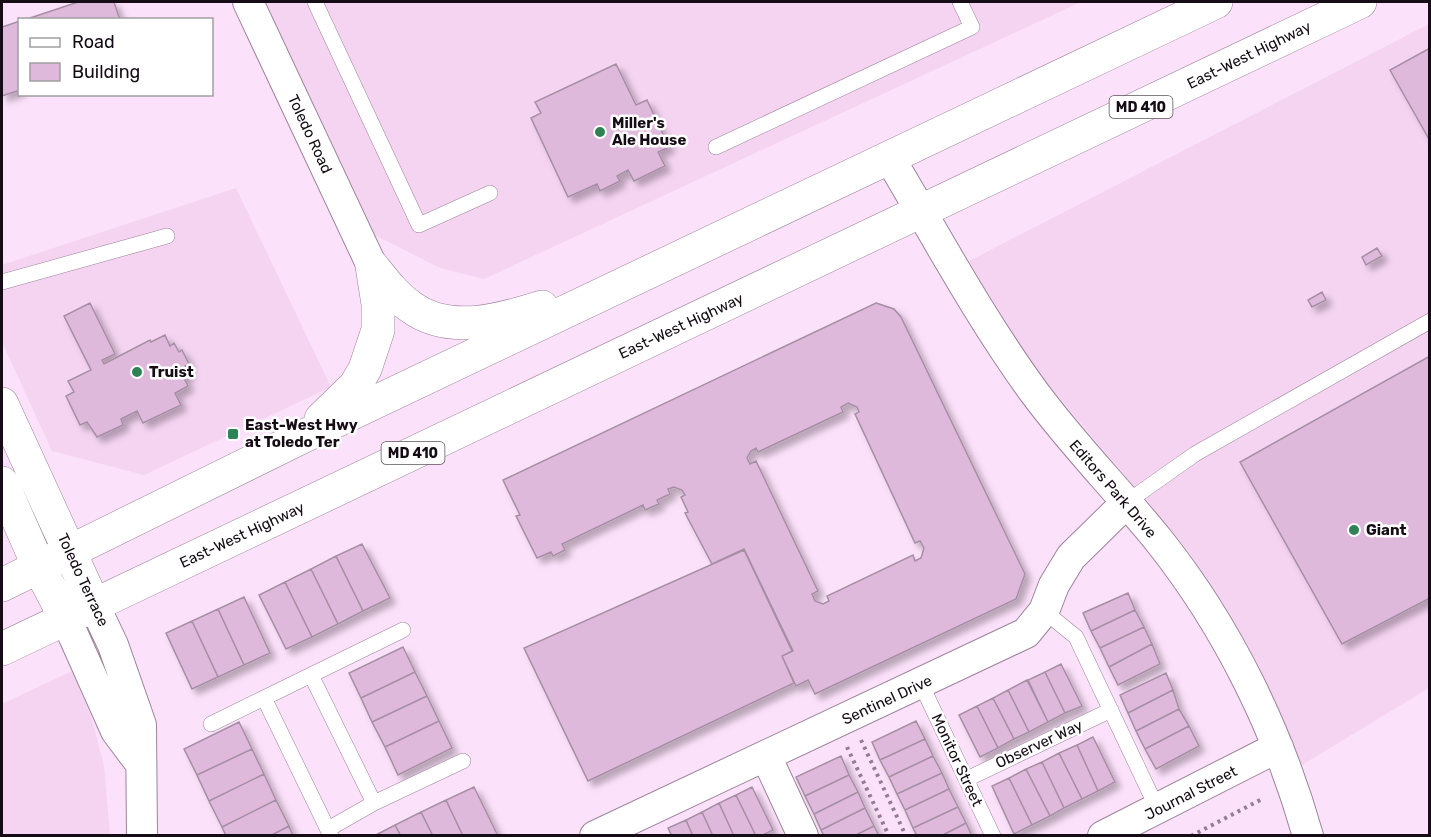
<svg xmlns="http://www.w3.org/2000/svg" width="1431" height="837" font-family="Rubik,sans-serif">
<defs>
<filter id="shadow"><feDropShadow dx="5.5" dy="5.5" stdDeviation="3" flood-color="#0004"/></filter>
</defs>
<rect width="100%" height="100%" fill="#fce1fa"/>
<path fill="#f5d4f2" d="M253,2H1081L484,279L440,268L351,223Z
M1429,24V688L1302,765L1277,713L1190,553L1015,345L969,261Z
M236,188L331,387L144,475L52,451L2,342V265Z
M72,671L91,717L104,765L110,835H2V704Z"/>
<path fill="#deb9db" stroke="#a68ea4" stroke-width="1.5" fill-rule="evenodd" filter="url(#shadow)" d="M78,2H114L120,20H24Z
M20,21V90L2,96V27Z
M1430,48V141L1390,70Z
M616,64L636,105L647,100L669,147L658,152L665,166L634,181L628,170L617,176L620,181L600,191L597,184L568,197L531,118L541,113L535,102Z
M1377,248L1382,256L1366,265L1362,257Z
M1322,292L1326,300L1312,307L1308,300Z
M90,303L115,354L102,360L104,364L150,340L151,342L165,335L170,346L174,343L179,352L182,350L189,364L185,366L189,373L183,376L188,386L175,393L181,405L143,423L137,411L121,419L123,425L97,437L87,422L80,425L66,396L74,392L68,381L91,370L64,316Z
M876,303L894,309L901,317L1025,574L1016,599L815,694L808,680L796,686L782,656L793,651L744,549L712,564L685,513L688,512L681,497L685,495L682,490L674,487L668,489L670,494L657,500L659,504L645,510L643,505L562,544L565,550L553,556L551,552L537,558L516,516L520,515L503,480ZM848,403L857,407L859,412L855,414L915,543L920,541L924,548L921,558L915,561L913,555L827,596L829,601L823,604L815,601L812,594L818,591L756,461L750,464L747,458L751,451L756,448L758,452L843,412L841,407Z
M1430,356V598L1342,644L1240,462Z
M362,544L390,598L363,611L336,556Z
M744,550L792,651L782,656L794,683L588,781L524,648Z
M336,556L363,611L338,624L311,569Z
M311,569L338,624L312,637L285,582Z
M285,582L312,637L286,649L259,595Z
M1128,593L1135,610L1091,631L1083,613Z
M244,597L270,653L244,665L218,609Z
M218,609L244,665L218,677L192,621Z
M1135,610L1144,627L1100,648L1091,631Z
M192,621L218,677L192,689L166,633Z
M1144,627L1152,644L1109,667L1100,648Z
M1152,644L1160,664L1118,685L1109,667Z
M403,647L415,672L361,698L349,673Z
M1061,664L1082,706L1065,713L1045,672Z
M415,672L427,696L372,722L361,698Z
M1045,672L1065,713L1048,722L1028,680Z
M1166,673L1173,690L1128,713L1120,695Z
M1027,680L1048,722L1029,732L1008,690Z
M1008,690L1029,732L1014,739L993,698Z
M1173,690L1179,709L1136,731L1128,713Z
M427,696L439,721L385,747L372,722Z
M993,698L1014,739L998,748L977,706Z
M977,706L998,748L980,757L959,715Z
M1179,709L1189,726L1145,749L1136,731Z
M439,721L452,748L398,775L385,747Z
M916,721L925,739L880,760L872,742Z
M239,722L252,749L197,775L184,749Z
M1189,726L1199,746L1156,769L1145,749Z
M1093,737L1115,782L1098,791L1077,745Z
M925,739L933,756L889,777L880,760Z
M1077,745L1098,791L1082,799L1059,753Z
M252,749L264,774L209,801L197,775Z
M1059,753L1082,799L1064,808L1042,762Z
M841,756L849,775L805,796L796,777Z
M933,756L942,773L897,794L889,777Z
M1042,762L1064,808L1050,816L1026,769Z
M1026,769L1050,816L1032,825L1009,778Z
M942,773L949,789L905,810L897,794Z
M264,774L276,800L222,827L209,801Z
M849,775L858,792L814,814L805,796Z
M1009,778L1032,825L1014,834L992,786Z
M474,787L498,836H463L446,800Z
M752,787L773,830L761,836H756L736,795Z
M949,789L958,807L913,828L905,810Z
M858,792L865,808L821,830L814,814Z
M736,795L756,836H734L719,803Z
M276,800L289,826L270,836H226L222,827Z
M446,800L463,836H433L421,812Z
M719,803L734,836H713L702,812Z
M958,807L966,823L941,836H917L913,828Z
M865,808L874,826L854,836H824L821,830Z
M421,812L433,836H401L395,825Z
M702,812L713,836H693L686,820Z
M686,820L693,836H672L668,828Z
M966,823L972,836H941Z
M395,825L401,836H374Z
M289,826L293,836H270Z
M874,826L879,836H854Z"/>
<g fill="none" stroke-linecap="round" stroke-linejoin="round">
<defs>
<path id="lane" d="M315,2L419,225L490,193
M716,147L972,27L960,2
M2,282L167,236
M1127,502L1195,454L1430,321
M1044,611L1076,637L1158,810
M311,675L403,630
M921,684L993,836
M211,724L264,698
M967,779L1111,710
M374,803L463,761
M330,828L374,803L311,675L264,698L331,836"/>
<path id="street" d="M248,2L372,266
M889,157C936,236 980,318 1034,392C1073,445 1119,491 1160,542C1228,628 1278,730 1308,836
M94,605L113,645L141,725L142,836
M66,619L116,731L140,763
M766,756L803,836
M595,836L1026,633L1044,611L1054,585L1071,557L1127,502
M1103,836L1278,747"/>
<path id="secondary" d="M2,404L94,605
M2,483L39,567L66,619"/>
<path id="primary" d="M372,266C384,281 395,296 411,307C449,335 501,320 542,307
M321,419L355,386L365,369L378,330V304L372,266
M2,585L300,438L1216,2
M2,649L1360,2"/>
</defs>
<use href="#lane" stroke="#9c849a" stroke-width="16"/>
<use href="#street" stroke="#9c849a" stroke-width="32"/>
<use href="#secondary" stroke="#9c849a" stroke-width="34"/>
<use href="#primary" stroke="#9c849a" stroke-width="34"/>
<path stroke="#917e90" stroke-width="4" stroke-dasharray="3 4.5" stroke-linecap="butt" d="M861,740L906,836
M847,747L889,836
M1191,836L1264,798"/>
<use href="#lane" stroke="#fff" stroke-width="15"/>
<use href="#street" stroke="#fff" stroke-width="30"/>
<use href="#secondary" stroke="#fff" stroke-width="33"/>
<use href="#primary" stroke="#fff" stroke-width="33"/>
</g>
<g fill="#2e8254" stroke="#fff" stroke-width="2">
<circle cx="600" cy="132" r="6"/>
<circle cx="137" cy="372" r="6"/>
<rect x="227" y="428" width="12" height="12" rx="3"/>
<circle cx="1354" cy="530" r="6"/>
</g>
<g text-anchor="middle" stroke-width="5" stroke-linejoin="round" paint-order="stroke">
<g fill="#fff" stroke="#5b555b" stroke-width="1.5">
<rect x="1109.5" y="96" width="63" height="22" rx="4.5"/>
<rect x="381.5" y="442" width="63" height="22" rx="4.5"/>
</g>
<g font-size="14" font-weight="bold" fill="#150c15">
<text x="1141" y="112">MD 410</text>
<text x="413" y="458">MD 410</text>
</g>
<g font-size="15" fill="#150c15" stroke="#fff">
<text transform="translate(1249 55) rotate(-26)" y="5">East-West Highway</text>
<text transform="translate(310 134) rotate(65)" y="5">Toledo Road</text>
<text transform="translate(681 326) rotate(-25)" y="5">East-West Highway</text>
<text transform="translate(1113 489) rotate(49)" y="5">Editors Park Drive</text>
<text transform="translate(242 535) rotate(-25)" y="5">East-West Highway</text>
<text transform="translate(83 580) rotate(65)" y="5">Toledo Terrace</text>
<text transform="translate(887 700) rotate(-25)" y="5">Sentinel Drive</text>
<text transform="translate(1039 744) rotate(-25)" y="5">Observer Way</text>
<text transform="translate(957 760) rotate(65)" y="5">Monitor Street</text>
<text transform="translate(1191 793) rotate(-27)" y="5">Journal Street</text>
</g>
<g font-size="15" font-weight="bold" fill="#150c15" stroke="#fff" text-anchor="start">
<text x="612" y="128">Miller's<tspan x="612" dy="17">Ale House</tspan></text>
<text x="149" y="377">Truist</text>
<text x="245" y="430">East-West Hwy<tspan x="245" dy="17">at Toledo Ter</tspan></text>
<text x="1366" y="535">Giant</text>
</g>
</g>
<rect width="1431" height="837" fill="none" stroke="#150c15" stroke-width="6"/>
<rect x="18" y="18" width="195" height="78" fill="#ffffff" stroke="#a19ea1" stroke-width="1.5"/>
<rect x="30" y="38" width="30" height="9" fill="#ffffff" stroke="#a19ea1" stroke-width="1.5"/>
<text x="72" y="48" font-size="18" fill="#150c15">Road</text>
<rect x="30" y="63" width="30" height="18" fill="#deb9db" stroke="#a19ea1" stroke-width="1.5"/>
<text x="72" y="78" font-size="18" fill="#150c15">Building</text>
</svg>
